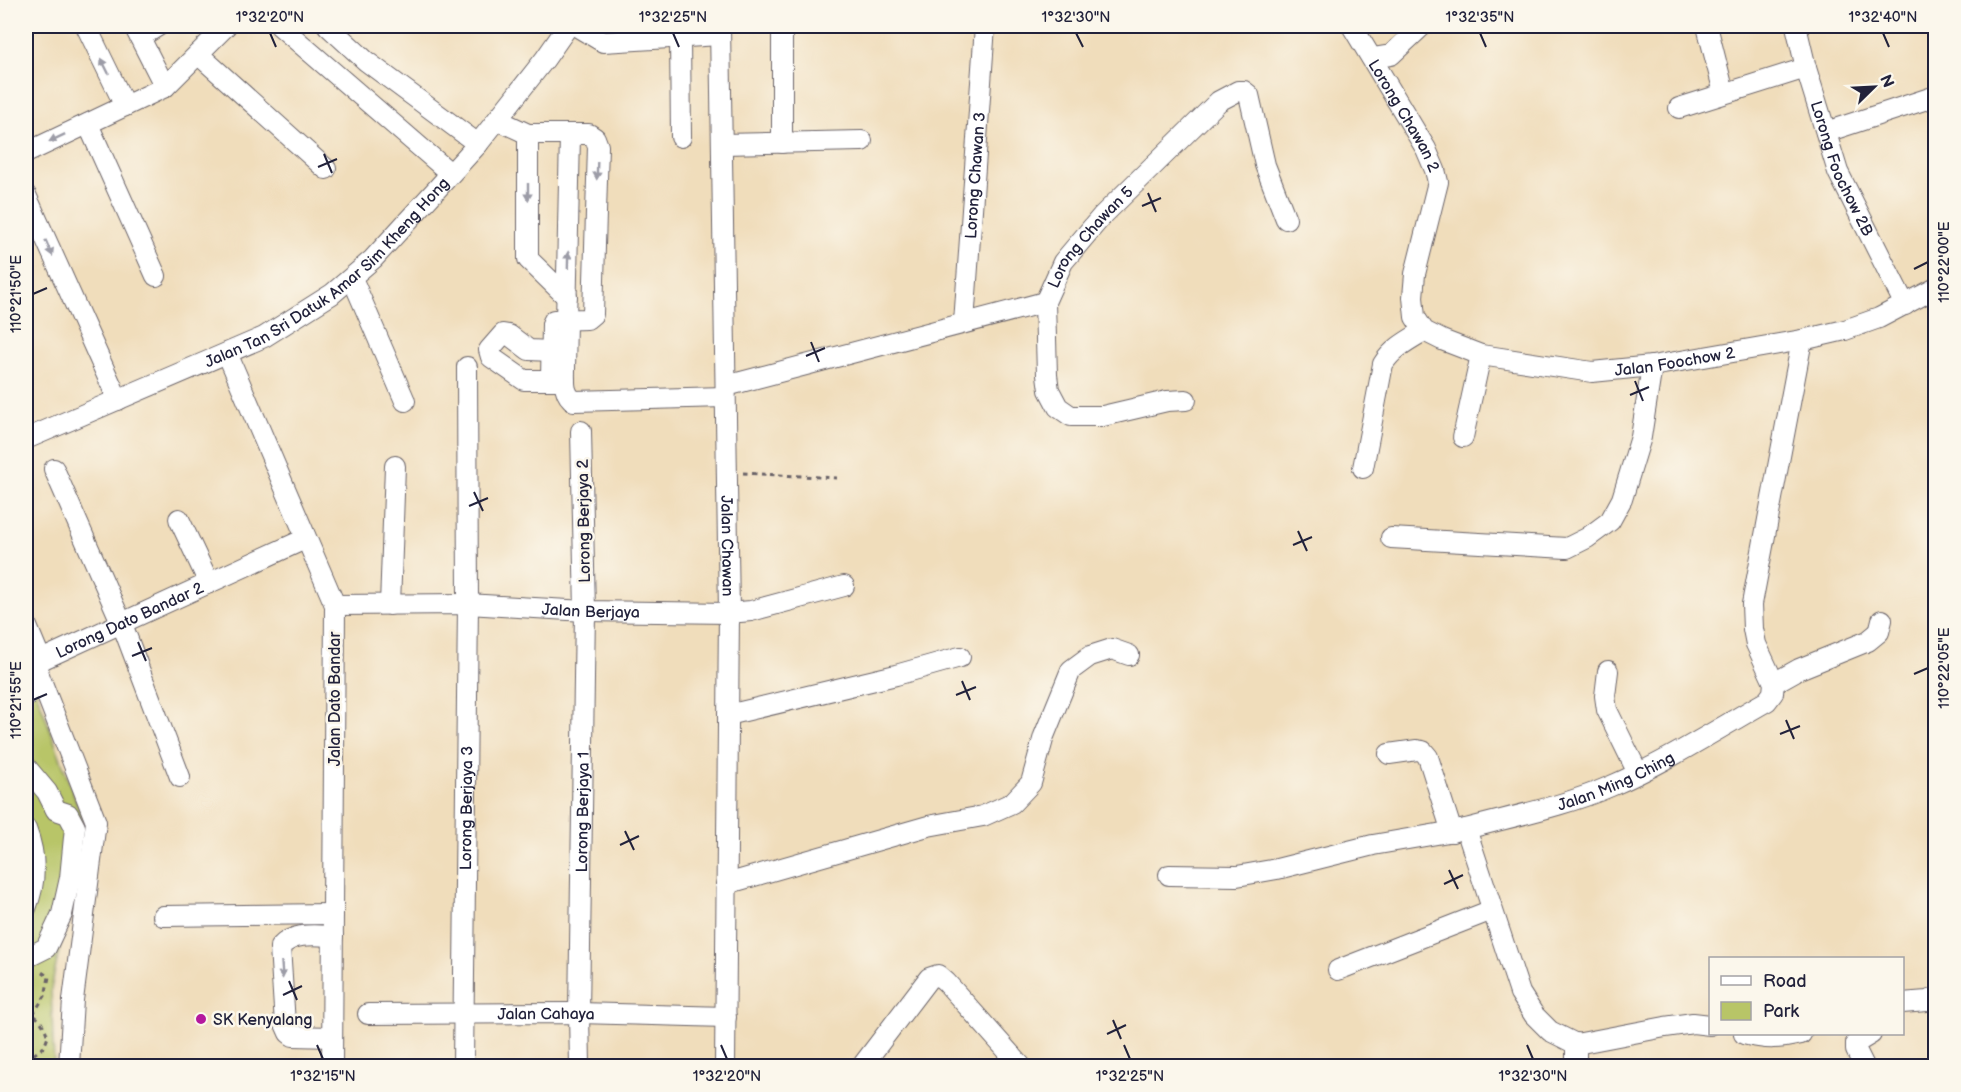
<svg xmlns="http://www.w3.org/2000/svg" width="1961" height="1092" font-family="'Balsamiq Sans',sans-serif">
<rect width="100%" height="100%" fill="#fbf7ec"/>
<filter id="ink" filterUnits="userSpaceOnUse"><feTurbulence type="fractalNoise" baseFrequency=".0167" numOctaves="2"/><feDisplacementMap in="SourceGraphic" scale="12" xChannelSelector="R" yChannelSelector="G"/><feConvolveMatrix kernelMatrix="1 2 1 2 8 2 1 2 1" color-interpolation-filters="sRGB"/></filter>
<filter id="wash" filterUnits="userSpaceOnUse"><feTurbulence type="fractalNoise" baseFrequency=".008" numOctaves="4" result="noise"/><feDisplacementMap in="SourceGraphic" scale="24" xChannelSelector="R" yChannelSelector="G"/><feGaussianBlur stdDeviation="1.35" result="paint"/><feColorMatrix in="noise" values="0 0 0 0 0 0 0 0 0 0 0 0 0 0 0 0 0 1.4 0 .05"/><feComposite in="paint" operator="in"/></filter>
<g filter="url(#wash)">
<rect width="100%" height="100%" fill="#f0ddbb"/>
<path fill="#b8c567" stroke="#6d7451" stroke-width="1.5" d="M26,663L85,826L51,989L54,1066H26Z"/>
</g>
<g filter="url(#ink)">
<g fill="none" stroke-linecap="round" stroke-linejoin="round">
<defs>
<g id="minor">
<path d="M86,26L125,106"/>
<path d="M134,26L165,87"/>
<path d="M280,26L450,173"/>
<path d="M328,26L366,61L478,144"/>
<path d="M576,26L603,42L720,35"/>
<path id="s1" d="M720,26L729,613L725,1066"/>
<path id="s2" d="M1352,26L1426,149L1435,170L1438,182L1415,274L1413,297L1415,317L1424,331L1442,340L1481,355L1592,372L1652,366L1802,340L1845,330L1879,318L1936,288"/>
<path d="M1707,26L1724,93"/>
<path id="s3" d="M1796,26L1806,68L1838,172L1905,305"/>
<path d="M140,37L158,26"/>
<path d="M680,37L681,137"/>
<path d="M198,54L326,169"/>
<path d="M1373,58L1391,55L1422,26"/>
<path d="M1679,108L1806,68"/>
<path d="M498,120L528,134H589L595,138L598,146L593,314L587,319L554,320L552,324L551,380H565"/>
<path d="M88,124L156,276"/>
<path d="M1826,132L1936,96"/>
<path d="M528,134V259L567,297"/>
<path d="M570,135L565,369C565,381 563,394 574,401L725,397"/>
<path d="M782,143V26"/>
<path d="M722,144L862,141"/>
<path d="M26,153L165,87L226,26"/>
<path d="M26,195L118,400"/>
<path d="M352,278L405,401"/>
<path id="s4" d="M964,323L985,26"/>
<path d="M227,353L335,605L332,1066"/>
<path d="M551,380H524L491,357L489,350L503,334L509,335L529,350L551,351"/>
<path d="M726,386L1045,302"/>
<path id="s5" d="M1186,400L1167,401L1103,416H1071L1058,407L1049,390L1047,375L1045,302L1063,262L1102,216L1219,101L1238,91H1244L1249,95L1265,165L1286,219"/>
<path d="M1463,437L1481,355"/>
<path id="s6" d="M26,439L264,337L332,294L373,259L478,144L545,59L568,26"/>
<path d="M1363,468L1383,364C1393,348 1409,340 1424,331"/>
<path d="M54,469L122,624L180,777"/>
<path d="M179,519L209,583"/>
<path d="M1391,538L1567,548L1587,538L1610,521L1622,499L1641,437L1652,366"/>
<path id="s7" d="M335,605L468,604L585,611L729,613L751,611L844,586"/>
<path d="M390,605L395,466"/>
<path d="M26,624L41,660"/>
<path d="M1608,671L1605,696L1607,710L1638,773"/>
<path d="M1774,683L1799,669L1868,641L1879,632L1882,620"/>
<path d="M26,697L39,675"/>
<path d="M728,715L896,675L960,657"/>
<path d="M1389,754L1417,750L1423,751L1428,757L1452,832"/>
<path d="M26,767L47,792L56,810L68,814L75,827L70,878L62,914L46,948L26,958"/>
<path d="M26,829C36,855 37,881 26,908"/>
<path d="M1169,875L1237,876L1277,869L1373,845L1466,829"/>
<path d="M726,884L928,826L983,816L1012,803L1031,783L1044,736L1071,670L1090,656L1112,649L1129,655"/>
<path d="M163,916L333,914"/>
<path d="M1338,970L1492,910"/>
<path d="M1902,1003L1927,1001L1936,998"/>
<path id="s8" d="M368,1014L579,1013L726,1017"/>
<path id="s9" d="M1710,1025L1693,1023L1665,1027L1576,1044L1550,1031L1534,1015L1520,993L1466,829C1514,816 1565,806 1611,786C1665,763 1716,730 1767,701L1773,693L1774,683L1756,644L1753,629L1752,604L1802,340"/>
<path d="M1744,1034C1767,1040 1779,1039 1801,1034"/>
<path d="M332,1037L293,1036L289,1033L285,1024L280,947C293,932 315,935 333,936"/>
<path id="s10" d="M69,1066L73,1000L96,822L39,675L38,667L41,660L305,539"/>
<path id="s11" d="M463,1066L468,604L467,367"/>
<path id="s12" d="M580,1066L579,1013L585,611L581,431"/>
<path d="M862,1066L929,978L938,975L946,982L1021,1066"/>
<path d="M1576,1066V1044"/>
<path d="M1864,1066L1856,1050V1043L1871,1034"/>
</g>
</defs>
<use href="#minor" stroke="#6a6368" stroke-width="22"/>
<path stroke="#6a6368" stroke-width="3" stroke-dasharray="4.5 4.5" stroke-linecap="butt" d="M743,473L837,478
M26,1013C39,1015 44,1025 48,1037L44,1047L26,1060
M33,1014L45,996L49,977L39,970"/>
<use href="#minor" stroke="#fff" stroke-width="20"/>
</g>
<defs><path id="oneway-solid" d="M-6-.8H1V-3.2L6.5 0L1 3.2V.8H-6Z" transform="scale(1.5)"/></defs>
<g fill="#9c9ca7">
<use href="#oneway-solid" transform="translate(105 66) rotate(-116)"/>
<use href="#oneway-solid" transform="translate(57 138) rotate(155)"/>
<use href="#oneway-solid" transform="translate(597 171) rotate(92)"/>
<use href="#oneway-solid" transform="translate(528 192) rotate(90)"/>
<use href="#oneway-solid" transform="translate(49 248) rotate(66)"/>
<use href="#oneway-solid" transform="translate(568 260) rotate(-89)"/>
<use href="#oneway-solid" transform="translate(282 970) rotate(86)"/>
</g>
</g>
<path fill="none" stroke="#22223b" stroke-width="2" d="M270,33L276,47M673,33L679,47M1076,33L1083,47M1480,33L1486,47M1883,33L1889,47M324,154L332,173M318,167L337,159M1148,193L1156,212M1142,206L1161,198M1914,269L1928,262M33,294L47,288M811,342L819,362M806,356L825,348M1635,381L1643,401M1630,395L1649,387M474,492L483,511M469,506L488,498M1298,531L1307,551M1293,545L1312,537M138,642L146,661M132,656L152,648M1914,674L1928,668M962,681L970,700M956,695L976,687M33,700L47,694M1786,720L1794,739M1780,734L1800,726M625,831L634,850M620,845L639,836M1449,870L1458,889M1444,884L1463,875M289,981L297,1000M283,995L302,986M1113,1020L1121,1039M1107,1034L1126,1025M317,1045L323,1059M721,1045L727,1059M1124,1045L1130,1059M1527,1045L1533,1059"/>
<circle fill="#b5179e" stroke="#fbf7ec" stroke-width="2" cx="201" cy="1019" r="6"/>
<g text-anchor="middle" stroke-width="5" stroke-linejoin="round" paint-order="stroke">
<g font-size="16" fill="#22223b" stroke="#fbf7ec">
<text dy="6" stroke="none"><textPath href="#s2" startOffset="104">Lorong Chawan 2</textPath></text>
<text dy="6" stroke="none"><textPath href="#s3" startOffset="150">Lorong Foochow 2B</textPath></text>
<text dy="6" stroke="none"><textPath href="#s4" startOffset="148">Lorong Chawan 3</textPath></text>
<text dy="6" stroke="none"><textPath href="#s5" startOffset="320">Lorong Chawan 5</textPath></text>
<text dy="6" stroke="none"><textPath href="#s6" startOffset="348">Jalan Tan Sri Datuk Amar Sim Kheng Hong</textPath></text>
<text dy="6" stroke="none"><textPath href="#s2" startOffset="591">Jalan Foochow 2</textPath></text>
<text transform="translate(583 521) rotate(-91)" y="6">Lorong Berjaya 2</text>
<text dy="6" stroke="none"><textPath href="#s1" startOffset="520">Jalan Chawan</textPath></text>
<text dy="6" stroke="none"><textPath href="#s7" startOffset="256">Jalan Berjaya</textPath></text>
<text dy="6" stroke="none"><textPath href="#s10" startOffset="516">Lorong Dato Bandar 2</textPath></text>
<text transform="translate(334 699) rotate(-90)" y="6">Jalan Dato Bandar</text>
<text dy="6" stroke="none"><textPath href="#s9" startOffset="544">Jalan Ming Ching</textPath></text>
<text dy="6" stroke="none"><textPath href="#s11" startOffset="258">Lorong Berjaya 3</textPath></text>
<text dy="6" stroke="none"><textPath href="#s12" startOffset="254">Lorong Berjaya 1</textPath></text>
<text dy="6" stroke="none"><textPath href="#s8" startOffset="178">Jalan Cahaya</textPath></text>
</g>
<g font-size="16" fill="#22223b" stroke="#fbf7ec" text-anchor="start">
<text x="213" y="1025">SK Kenyalang</text>
</g>
</g>
<rect width="1961" height="1092" fill="none" stroke="#fbf7ec" stroke-width="66"/>
<rect x="1709" y="957" width="195" height="78" fill="#fbf7ec" stroke="#a4a2a5" stroke-width="1.5"/>
<rect x="1721" y="976" width="30" height="9" fill="#ffffff" stroke="#a4a2a5" stroke-width="1.5"/>
<text x="1763" y="987" font-size="18" fill="#22223b">Road</text>
<rect x="1721" y="1002" width="30" height="18" fill="#b8c567" stroke="#a4a2a5" stroke-width="1.5"/>
<text x="1763" y="1017" font-size="18" fill="#22223b">Park</text>
<g transform="translate(1874 87) rotate(66)" stroke="#fbf7ec" stroke-width="4.5" paint-order="stroke">
<path d="M0-4.5L10 22L0 15L-10 22Z" fill="#22223b"/>
<text y="-9" font-size="16" font-weight="bold" text-anchor="middle" fill="#22223b">N</text>
</g>
<rect x="33" y="33" width="1895" height="1026" fill="none" stroke="#22223b" stroke-width="2"/>
<g font-size="15" text-anchor="middle" fill="#22223b">
<text x="270" y="22">1°32'20"N</text>
<text x="673" y="22">1°32'25"N</text>
<text x="1076" y="22">1°32'30"N</text>
<text x="1480" y="22">1°32'35"N</text>
<text x="1883" y="22">1°32'40"N</text>
<text transform="translate(1944 262) rotate(-90)" y="5">110°22'00"E</text>
<text transform="translate(16 294) rotate(-90)" y="5">110°21'50"E</text>
<text transform="translate(1944 668) rotate(-90)" y="5">110°22'05"E</text>
<text transform="translate(16 700) rotate(-90)" y="5">110°21'55"E</text>
<text x="323" y="1081">1°32'15"N</text>
<text x="727" y="1081">1°32'20"N</text>
<text x="1130" y="1081">1°32'25"N</text>
<text x="1533" y="1081">1°32'30"N</text>
</g>
</svg>
